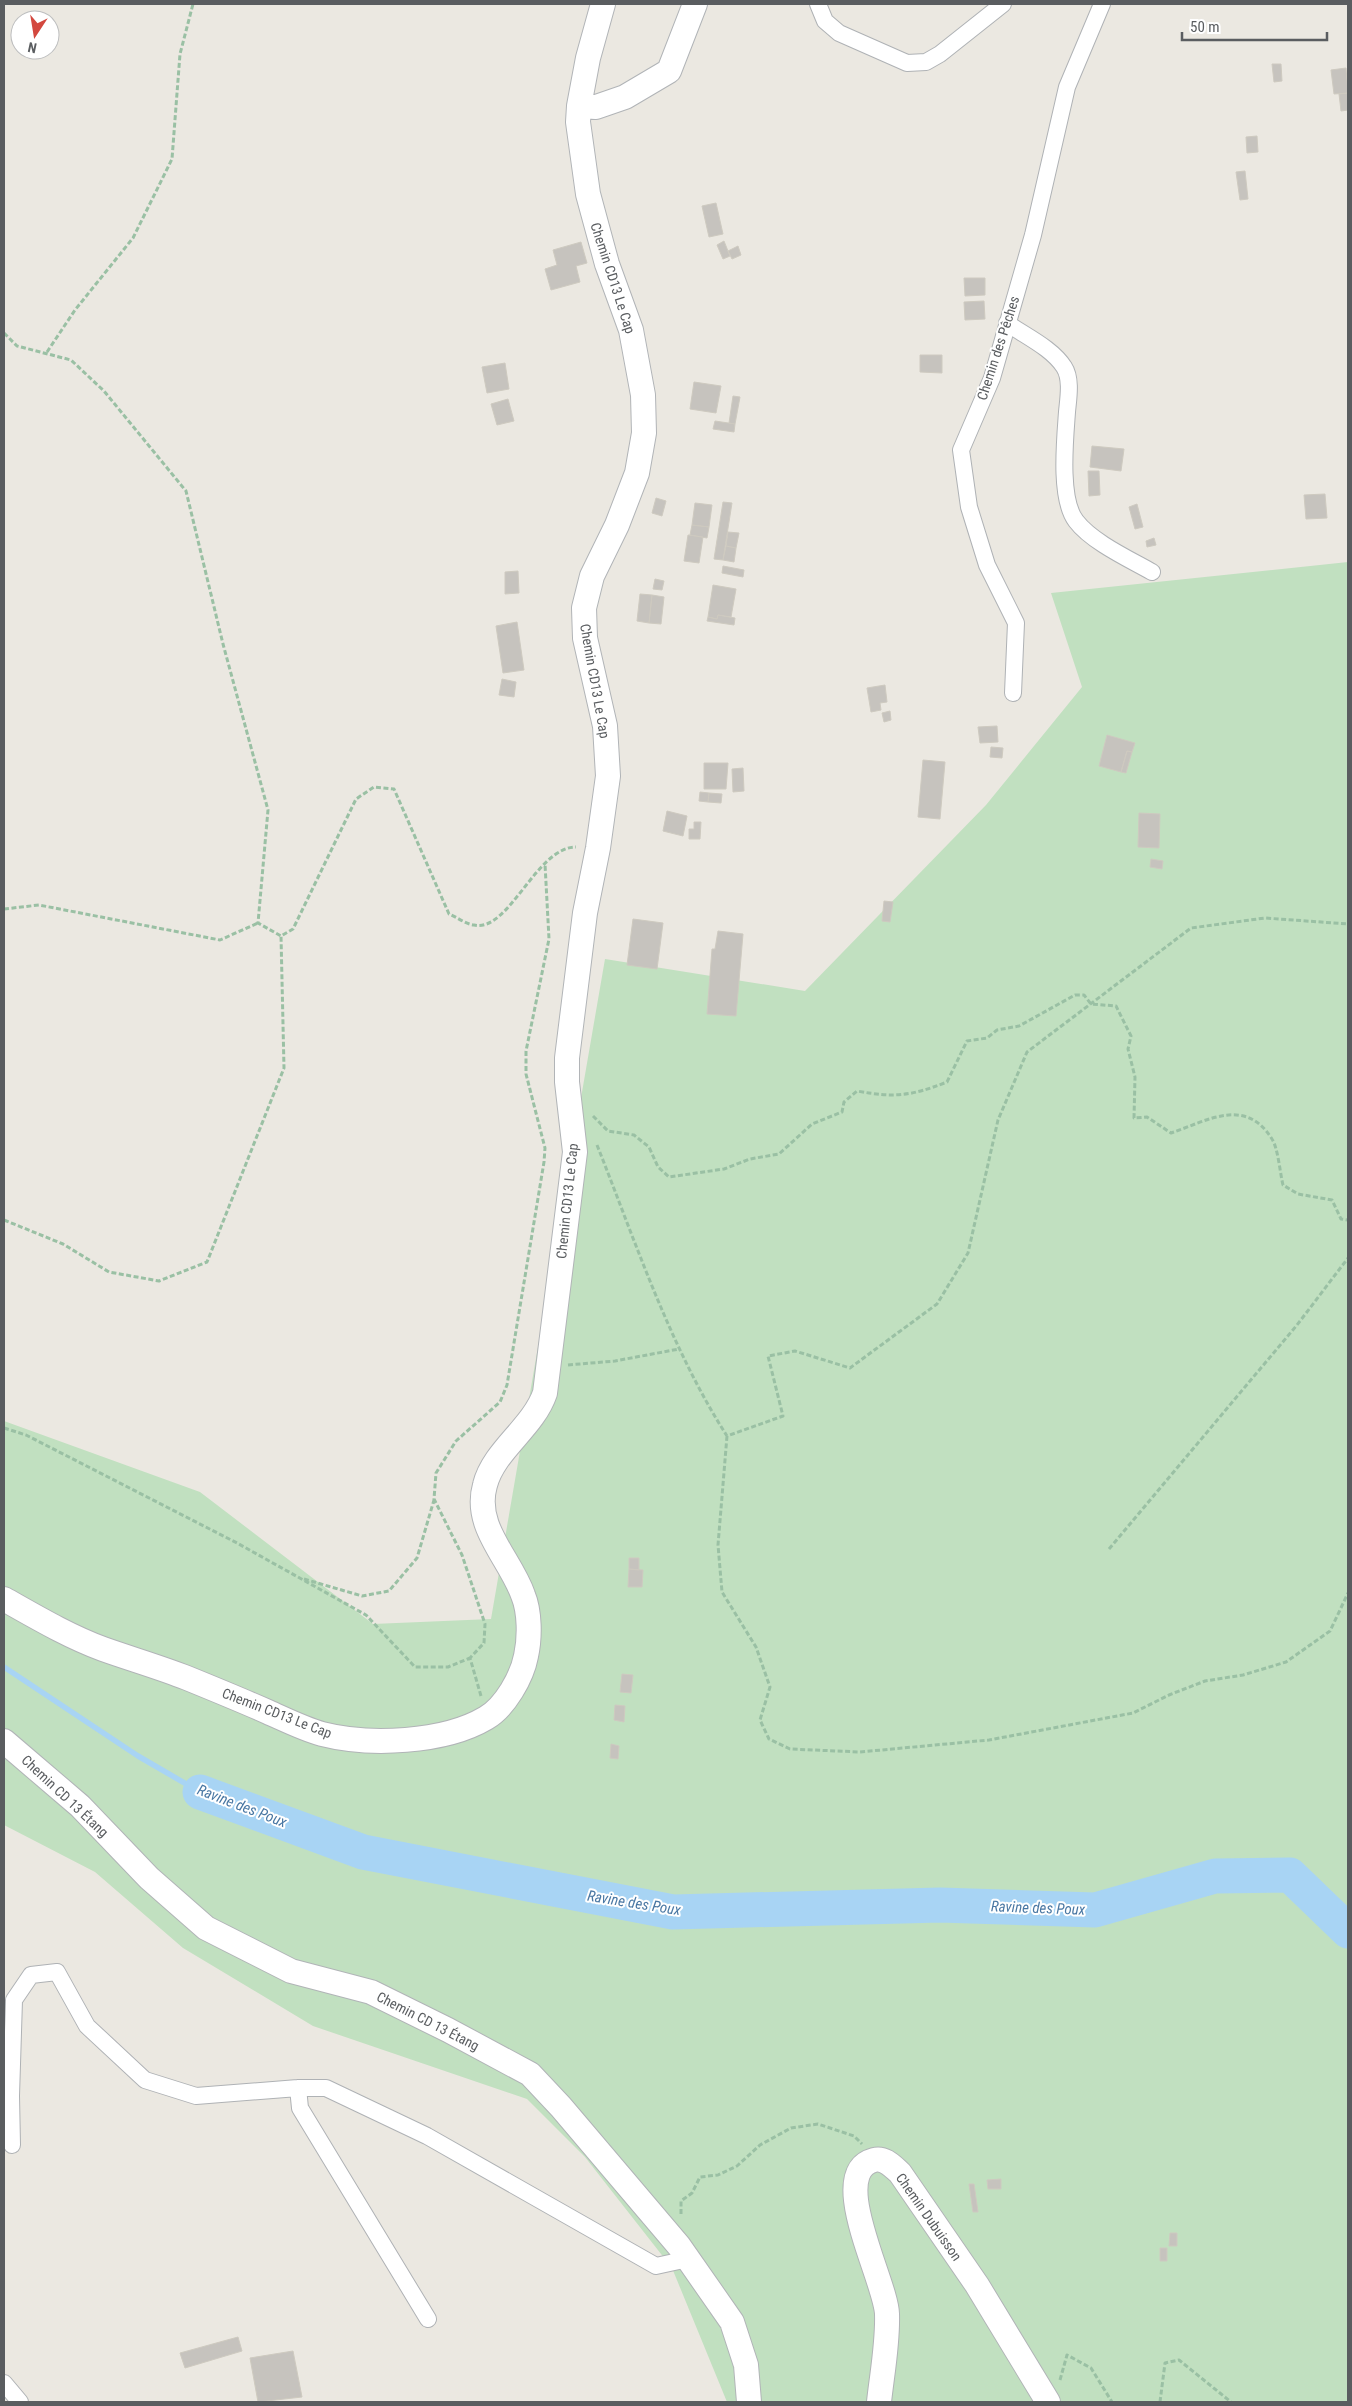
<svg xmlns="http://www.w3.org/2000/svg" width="1352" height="2406" font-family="'Roboto Condensed',sans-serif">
<rect width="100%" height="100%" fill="#ebe8e1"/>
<path fill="#c1e0c0" d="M1348,562V2402H727L672,2268L585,2157L527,2099L313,2026L183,1948L95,1872L4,1825V1421L200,1492L373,1624L491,1619L605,959L805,991L986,805L1082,687L1051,593Z"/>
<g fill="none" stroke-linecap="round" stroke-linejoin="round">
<path stroke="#a8d4f4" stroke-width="5.5" d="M4,1667L138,1756L200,1792"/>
<path stroke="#a8d4f4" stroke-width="35" d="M200,1792L363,1852L673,1912L940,1905L1095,1910L1215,1876L1290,1875L1348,1931"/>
</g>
<path fill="#c6c3be" stroke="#cecac0" d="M1272,64H1281L1282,81L1274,82Z
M1346,68L1348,93L1334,94L1331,70Z
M1348,93V110L1341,111L1339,94Z
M1257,136L1258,152L1247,153L1246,137Z
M1245,171L1248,199L1240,200L1236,172Z
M716,203L723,234L709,237L702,206Z
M724,241L730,256L723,259L717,245Z
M581,242L587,263L576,266L580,282L551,290L545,269L557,265L553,250Z
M738,246L741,255L732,259L728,251Z
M964,278H985V295L965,296Z
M984,301L985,319L965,320L964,302Z
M920,355H942V373L920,372Z
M505,363L509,389L487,393L482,367Z
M694,382L721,386L716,413L690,409Z
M733,396L740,397L735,424L729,423Z
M508,399L514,421L497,425L491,404Z
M715,421L735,424L734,432L713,429Z
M1092,446L1124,449L1121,471L1090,467Z
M1088,471H1099L1100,495L1089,496Z
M1325,494L1327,518L1306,519L1304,495Z
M656,498L666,501L662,516L652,513Z
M723,502L732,503L723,560L714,559Z
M695,503L712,505L709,527L692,525Z
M1137,504L1143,527L1135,529L1129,507Z
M692,525L709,527L707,538L690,535Z
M728,532L739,533L736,548L726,546Z
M688,535L703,537L699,563L684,561Z
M1154,538L1156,545L1147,547L1146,541Z
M726,546L736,548L734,562L723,560Z
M723,566L744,570L743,577L722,573Z
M518,571L519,593L505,594V572Z
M655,579L664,581L662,590L653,589Z
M713,585L736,589L731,617L718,615L717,619L708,617Z
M640,594L652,595L649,623L637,621Z
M652,595L664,597L661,624L649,623Z
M718,615L735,618L734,625L707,621L708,617L717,619Z
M517,622L524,670L503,673L496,626Z
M502,679L516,682L514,697L499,695Z
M885,685L887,702L880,703L881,710L871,712L867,688Z
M890,711L891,720L884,722L882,713Z
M997,726L998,742L980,743L978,727Z
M1107,735L1135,743L1132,752L1127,751L1121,772L1099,766Z
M991,747L1003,748L1002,758L990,757Z
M1127,751L1132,752L1126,773L1121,772Z
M923,760L945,762L940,819L918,817Z
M704,763H728L726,789H704Z
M743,768L744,791L733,792L732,769Z
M700,792L709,793L708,802L699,801Z
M709,793L722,794L721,803L708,802Z
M667,811L687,816L683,836L663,831Z
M1139,813L1160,814L1159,848L1138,847Z
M694,822H701L700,839H689V829H694Z
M1151,859L1163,861L1162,869L1150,867Z
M884,901L893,902L890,922L882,921Z
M633,919L663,923L657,969L627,965Z
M718,931L743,934L736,1016L707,1014L712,949H715Z
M629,1558H639V1570L629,1569Z
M629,1569L643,1570L642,1587H628Z
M622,1674L633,1675L631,1693L620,1692Z
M615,1705L625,1706L624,1722L614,1720Z
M611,1744L619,1746L618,1759L610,1758Z
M1001,2179V2189H988L987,2180Z
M969,2184H974L978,2212H973Z
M1170,2233H1177V2246H1169Z
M1160,2248H1167V2261H1160Z
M238,2337L242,2351L185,2368L180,2353Z
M293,2351L302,2397L258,2402L250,2358Z"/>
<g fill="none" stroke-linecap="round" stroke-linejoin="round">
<defs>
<path id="street" d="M818,4L825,21L839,33L907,63L926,62L940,54L1003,4
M1007,323C1025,336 1052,348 1064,367C1072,379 1068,400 1067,412C1065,440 1059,499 1076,521C1092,542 1129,559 1152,572
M1013,693L1016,623L987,565L969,507L961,450L992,378L1033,235L1067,87L1102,4
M12,2145L11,2096L14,2000L31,1975L57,1972L87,2026L145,2080L196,2096L298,2088
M428,2319L300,2108L298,2088H326L427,2136L656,2266L688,2259
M4,2383L20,2402"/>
<path id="secondary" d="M579,106L596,107L625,97L669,71L695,4
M4,1599C36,1617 68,1636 103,1649C131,1659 159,1667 187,1678C214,1689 241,1700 268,1712C286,1720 304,1729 322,1734C369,1746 444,1743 486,1718C505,1707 522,1677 526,1656C530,1638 530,1612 523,1595C510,1558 473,1527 485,1485C494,1450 533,1428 545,1393L575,1152L567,1082V1058L585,913L598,848L608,776L605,726L585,638L584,608L592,576L617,525L637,473L644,433L643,395L631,330L607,264L588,194L578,122L579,106L588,58L603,4
M4,1741L80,1806L149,1878L206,1928L291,1971L371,1992L448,2030L530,2074L561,2107L679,2246L732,2322L746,2365L749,2402
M879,2402C882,2374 888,2343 887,2314C886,2281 826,2173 874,2160C885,2157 893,2167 900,2173L977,2285L1048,2402"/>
</defs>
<use href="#street" stroke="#afb2b5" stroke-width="18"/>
<use href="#secondary" stroke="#b1b4b7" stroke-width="26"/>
<path stroke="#9ac0a4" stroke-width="3" stroke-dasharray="5 2.5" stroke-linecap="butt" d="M4,333L17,346L71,360L104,391L186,491L223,644L268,810L258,923L281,936L293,929L356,799L374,787L394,789L449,914C457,917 465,924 474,925C509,933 536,847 576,847
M47,352L75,310L133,238L172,159L180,54L193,4
M4,909L39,905L220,940L258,923
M593,1116L608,1131L634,1135L649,1147L658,1167L669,1177L724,1169L750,1159L779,1154L812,1124L842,1112L844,1102L857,1091C895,1098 911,1096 947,1082L967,1041L987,1038L997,1030L1019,1026L1075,995H1084L1091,1004L1116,1006L1131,1036L1128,1049L1135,1077L1134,1118L1147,1117L1171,1133C1207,1121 1245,1096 1272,1139C1278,1148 1280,1173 1283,1185L1298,1194L1332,1200L1341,1219L1348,1220
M597,1145C636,1243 670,1347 727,1436L783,1416L768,1356L795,1351L850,1368L937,1304L968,1253L998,1120L1027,1052L1191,928L1265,918L1348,924
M4,1220L63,1244L109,1272L159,1281L207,1262L284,1068L281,936
M568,1365L615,1361L679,1349
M4,1428L26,1435L237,1543L366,1615L415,1667H448L470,1658
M727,1436L718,1545L722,1592L756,1647L770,1687L760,1720L769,1739L790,1749L860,1752L989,1740L1133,1713L1169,1695L1205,1681L1243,1675L1286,1662L1330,1631L1348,1593
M1109,1549L1297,1325L1348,1258
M304,1579L362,1596L389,1591L417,1558L434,1500
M481,1696L470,1658L484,1643L485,1624L462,1555L434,1499L436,1473L456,1441L500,1402L507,1385L544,1162L545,1148L526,1074V1051L549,939L545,864
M681,2214V2201L692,2193L700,2177L718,2175L737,2166L760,2145L791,2128L818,2124L854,2136L862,2144
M1060,2380L1067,2355L1091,2368L1112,2402
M1160,2402L1165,2363L1179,2360L1231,2402"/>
<use href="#street" stroke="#fff" stroke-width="16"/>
<use href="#secondary" stroke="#fff" stroke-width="24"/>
</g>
<g text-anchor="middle" stroke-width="4" stroke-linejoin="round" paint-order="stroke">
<g font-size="14" fill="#5a5d60" stroke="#fff">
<text transform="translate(613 278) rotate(72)" y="5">Chemin CD13 Le Cap</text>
<text transform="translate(998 348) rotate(-72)" y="5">Chemin des Pêches</text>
<text transform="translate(595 681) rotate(80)" y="5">Chemin CD13 Le Cap</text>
<text transform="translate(567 1201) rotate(-84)" y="5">Chemin CD13 Le Cap</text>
<text transform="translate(277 1713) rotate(21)" y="5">Chemin CD13 Le Cap</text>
<text transform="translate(65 1796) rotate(43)" y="5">Chemin CD 13 Étang</text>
<text transform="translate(428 2021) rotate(27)" y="5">Chemin CD 13 Étang</text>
<text transform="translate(929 2217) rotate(55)" y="5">Chemin Dubuisson</text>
</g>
<g font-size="15" font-style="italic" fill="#4977a3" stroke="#fff">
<text transform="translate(242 1806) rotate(21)" y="5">Ravine des Poux</text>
<text transform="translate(634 1903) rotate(9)" y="5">Ravine des Poux</text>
<text transform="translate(1038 1908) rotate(2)" y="5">Ravine des Poux</text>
</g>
</g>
<rect width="1352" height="2406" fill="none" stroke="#5a5d60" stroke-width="10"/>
<g transform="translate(35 35) rotate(192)"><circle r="24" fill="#ffffff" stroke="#bdbebf"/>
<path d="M0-4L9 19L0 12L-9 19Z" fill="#d3483f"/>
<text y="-8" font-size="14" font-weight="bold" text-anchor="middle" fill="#5a5d60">N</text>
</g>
<path d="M1182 32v8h145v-8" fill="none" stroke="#5a5d60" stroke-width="2.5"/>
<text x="1190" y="32" font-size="15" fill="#5a5d60" stroke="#ffffff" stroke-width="4" paint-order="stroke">50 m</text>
</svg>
